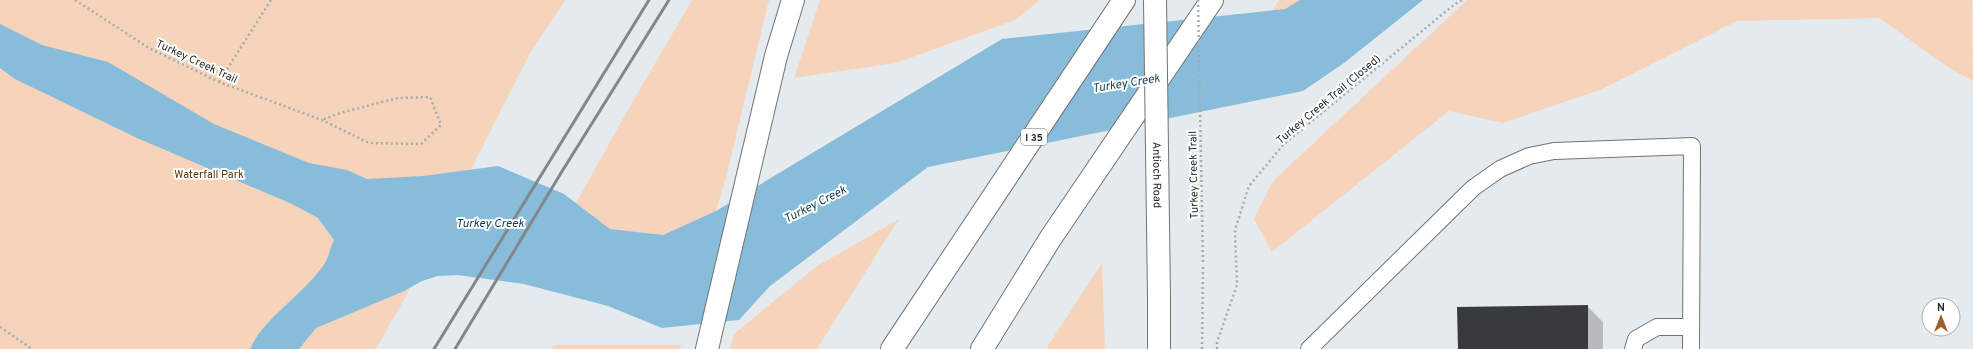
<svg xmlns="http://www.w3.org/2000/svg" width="1973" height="349" font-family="Overpass,sans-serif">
<rect width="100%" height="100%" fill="#e5eaee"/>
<path fill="#f6d4bc" d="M0,0H566L530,53L415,280L376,349H0Z
M692,0H769L726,177L716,211L663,235L610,229L576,203L629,108Z
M820,0H1040L1015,20L896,63L794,78Z
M1279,0H1300L1285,9L1272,11Z
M1467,0H1972L1973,81L1949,68L1879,18L1737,21L1600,90L1503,123L1449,111L1272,252L1254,219L1273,181Z
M899,219L817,349H730L734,334L817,266Z
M1102,263L1105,349H1046Z
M554,345H682L680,349H552Z"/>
<path fill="#87bcda" d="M1300,0H1423L1344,63L1303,91L928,167L770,286L739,320L662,328L608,306L524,284L457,275L438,276L422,281L402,292L316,328L299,349H250C264,317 305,294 325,263C329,257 330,247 334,240L318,218L292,204L137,138L15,79L0,68V24L42,45L108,62L214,124L309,163L347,170L367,179L423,176L498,166L564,194L610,229L663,235L716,211L1002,39L1285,9Z"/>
<path fill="#0003" d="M1587,306L1603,322V349H1459Z"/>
<path fill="#373b3e" d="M1588,305V349H1458L1457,307Z"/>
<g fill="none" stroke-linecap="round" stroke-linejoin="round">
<defs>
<path id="lane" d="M1309,349L1473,188L1500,169L1529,156L1554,151L1692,146L1691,349
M1633,349L1636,339L1657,327H1691"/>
<path id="secondary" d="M1159,349V298"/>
<path id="highway" d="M707,349L776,56L793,0
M892,349L1124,0
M982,349L1050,239L1212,0"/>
</defs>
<use href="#lane" stroke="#6f7477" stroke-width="18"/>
<use href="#secondary" stroke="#6f7477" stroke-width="24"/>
<use href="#highway" stroke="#6f7477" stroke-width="24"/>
<path stroke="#a6abae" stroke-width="2.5" stroke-dasharray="2 3" stroke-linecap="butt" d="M75,0L149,48L219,82L322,120L369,143L421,144L441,125L430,97L398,98L340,113L322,120
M219,82L271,0
M0,327L32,349
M1202,349L1203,265
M1217,349V342L1237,285L1235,230L1249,186L1284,144L1455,4L1462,0"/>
<use href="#lane" stroke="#fff" stroke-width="16"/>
<use href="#secondary" stroke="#fff" stroke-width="22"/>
<use href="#highway" stroke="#fff" stroke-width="22"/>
<path stroke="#838789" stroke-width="3" d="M434,349L649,0
M455,349L561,173L669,0"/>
<defs>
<g id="secondary-bridge">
<path id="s1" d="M1155,0L1159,298"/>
</g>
</defs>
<use href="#secondary-bridge" stroke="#6f7477" stroke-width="24" stroke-linecap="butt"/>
<path stroke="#a6abae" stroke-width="2.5" stroke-dasharray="2 3" stroke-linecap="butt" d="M1198,0L1203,265"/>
<use href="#secondary-bridge" stroke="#fff" stroke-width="22"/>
</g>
<g text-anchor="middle" stroke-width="4" stroke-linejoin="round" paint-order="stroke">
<rect fill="#fff" stroke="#686a6b" stroke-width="1" x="1021" y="129" width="26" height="16" rx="3"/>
<g font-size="10" font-weight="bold" fill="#272a2b">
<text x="1034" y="141">I 35</text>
</g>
<g font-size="11" fill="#272a2b" stroke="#fff">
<text transform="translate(197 61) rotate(25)" y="4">Turkey Creek Trail</text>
<text transform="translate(1328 99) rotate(-40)" y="4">Turkey Creek Trail (Closed)</text>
<text dy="4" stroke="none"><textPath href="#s1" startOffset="175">Antioch Road</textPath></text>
<text transform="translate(1193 175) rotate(-91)" y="4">Turkey Creek Trail</text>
</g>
<g font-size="11" fill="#5c3109" stroke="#fff">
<text x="209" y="178">Waterfall Park</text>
</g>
<g font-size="12" font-style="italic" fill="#174358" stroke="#fff">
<text transform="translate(1126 83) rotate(-9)" y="4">Turkey Creek</text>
<text transform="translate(815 204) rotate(-27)" y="4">Turkey Creek</text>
<text x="490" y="227">Turkey Creek</text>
</g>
</g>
<g transform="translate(1941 317)"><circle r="19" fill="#ffffff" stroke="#a9aaaa"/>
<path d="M0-3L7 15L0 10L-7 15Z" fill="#9d5d26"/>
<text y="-6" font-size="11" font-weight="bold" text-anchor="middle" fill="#272a2b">N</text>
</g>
</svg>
